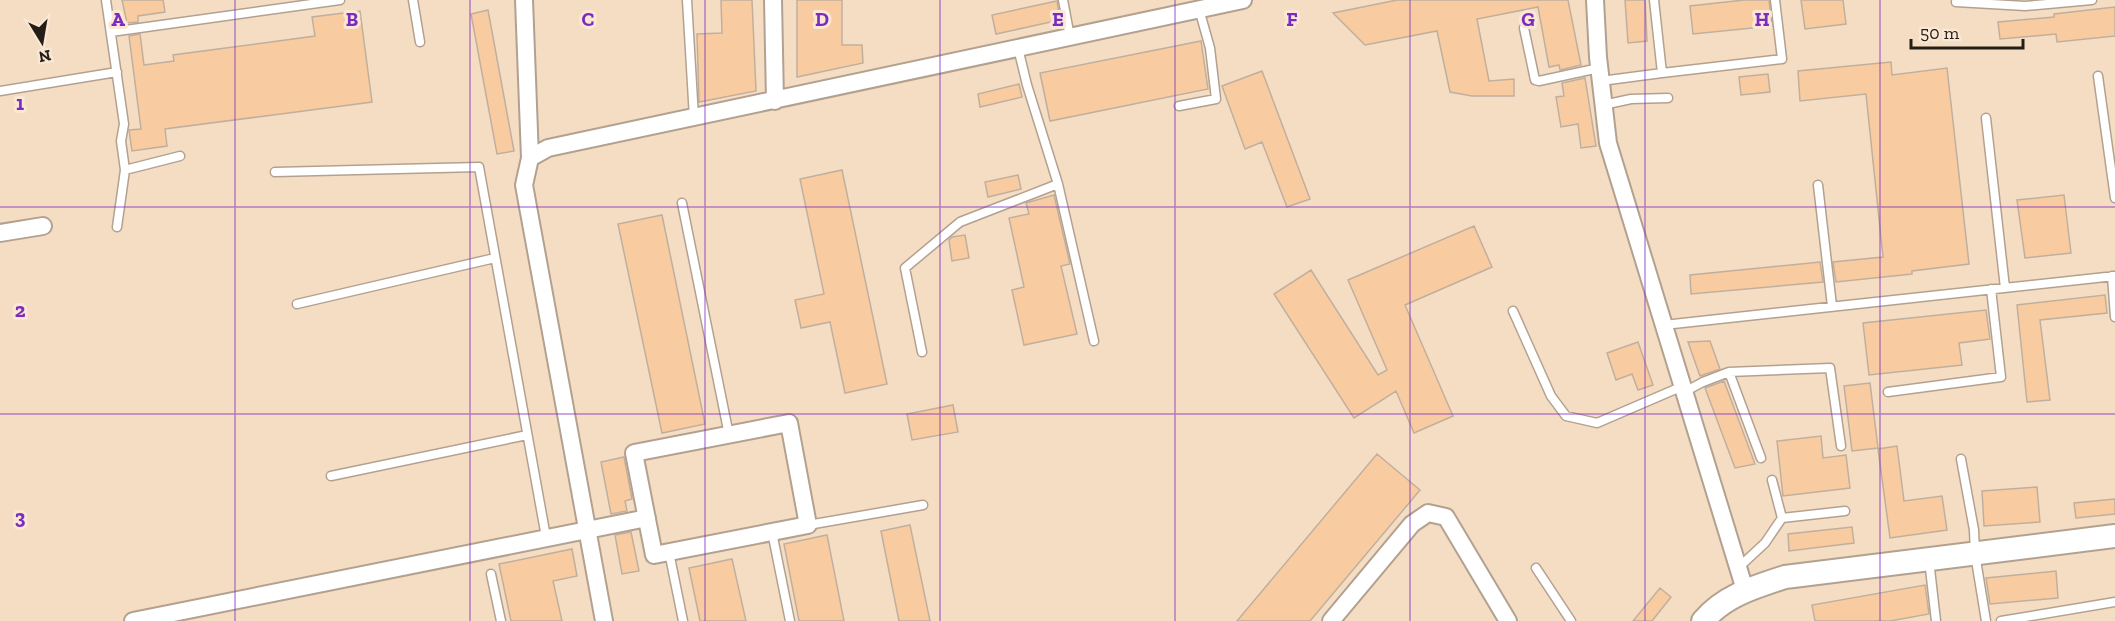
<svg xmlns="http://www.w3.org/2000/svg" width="2115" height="621" font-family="'Zilla Slab',serif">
<rect width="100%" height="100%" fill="#fae7d4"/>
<path fill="#f5ddc4" d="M0,0H2115V621H0Z"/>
<path fill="#f8cca0" stroke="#c1af9e" stroke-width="1.5" d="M122,0H163L165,12L138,16V22L127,23Z
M721,0H752L756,91L699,102L697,34L722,33Z
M797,0H842V45H862L863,63L797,77Z
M1397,0H1568L1581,65L1560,70L1559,65L1549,67L1538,7L1477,19L1489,81L1514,79V96H1472L1450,92L1437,31L1365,45L1333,13Z
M1625,0H1645L1647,41L1628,43Z
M1744,0H1769L1772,26L1693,34L1690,6Z
M1801,0H1843L1846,24L1805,29Z
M1057,1L1060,20L996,34L992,15Z
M2115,7V36L2057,42L2056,34L2000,39L1998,22L2054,17V14Z
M488,10L514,151L497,154L471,14Z
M360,11L372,102L165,129L167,146L132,151L129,130L141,129L129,36L140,34L144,65L174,61L173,55L315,36L312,17Z
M1201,41L1208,89L1050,121L1040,73Z
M1891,62L1892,75L1947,68L1969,264L1912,271V274L1836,282L1833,262L1883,257L1866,94L1800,101L1798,71Z
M1262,71L1310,199L1287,207L1262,142L1245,149L1222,86Z
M1768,74L1770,92L1741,95L1739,77Z
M1585,78L1596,146L1581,148L1578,124L1561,127L1556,97L1564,96L1562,83Z
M1019,84L1022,97L980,107L978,94Z
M842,170L887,384L845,393L830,322L801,328L795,300L824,294L800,179Z
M1018,175L1021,189L988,197L985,182Z
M1054,195L1070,264L1061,266L1077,334L1024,345L1012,290L1024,287L1009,218L1029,214L1026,203Z
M2064,195L2071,253L2025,258L2017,200Z
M662,215L705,424L662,433L618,224Z
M1474,226L1492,267L1405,305L1453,416L1414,433L1396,391L1354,418L1274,294L1311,270L1378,375L1387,370L1348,280Z
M965,235L969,258L952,261L949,240L952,237Z
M1820,262L1823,282L1691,294L1690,275Z
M2105,295L2107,313L2040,320L2050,400L2027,402L2017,305Z
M1986,310L1990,339L1959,343L1962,365L1869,375L1863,323Z
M1710,341L1720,369L1700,376L1688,342Z
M1638,342L1653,385L1638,390L1632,374L1616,380L1607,353Z
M1724,381L1755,464L1735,468L1705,388Z
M1870,383L1878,448L1852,451L1844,386Z
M953,405L958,432L912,440L907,414Z
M1821,436L1823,458L1846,455L1850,488L1783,496L1777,441Z
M1897,446L1904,501L1942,496L1947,530L1890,538L1878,449Z
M1377,454L1420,490L1310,621H1237Z
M624,457L632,499L625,501L627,511L611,514L601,462Z
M2037,487L2040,522L1984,526L1982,491Z
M2115,499V514L2076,518L2074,503Z
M910,525L930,621H899L881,531Z
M1852,527L1854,543L1789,551L1788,534Z
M631,532L639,571L622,574L615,535Z
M827,535L844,621H799L784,544Z
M572,549L577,576L553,581L562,621H511L499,564Z
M732,559L746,621H700L689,568Z
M2056,571L2058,598L1990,604L1986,578Z
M1925,585L1929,614L1890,621H1815L1812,605Z
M1660,588L1671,597L1652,621H1633Z"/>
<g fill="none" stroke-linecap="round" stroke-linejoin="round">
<defs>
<path id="lane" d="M106,0L124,124L121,141L125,170L180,156
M413,0L420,42
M687,0L694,118
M1063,0L1070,37
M1956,2L2025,6L2092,0
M1524,28L1535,80L1539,81L1599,68
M111,32L340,0
M1662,73L1782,59L1775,0
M2098,76L2115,198
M1601,81L1662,73L1654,0
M0,91L117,72
M1603,105L1631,99L1668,98
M1179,106L1216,99L1210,48L1199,9
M1986,118L2005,288
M275,172L479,167L546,537
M1058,184L1094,341
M1818,185L1832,306
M682,203L729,435
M117,227L125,170
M2112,276L2115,317
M297,304L495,258
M1513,311L1551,396L1566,416L1597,423L1683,386
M1664,325L2115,276
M922,352L905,268L960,222L1058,184L1027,85L1018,48
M1729,372L1761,458
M1684,392L1703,382L1729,372L1830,368L1841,446
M1888,392L2001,377L1991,289
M1961,459L1974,530L1975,554L1986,621
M331,476L527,435
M1772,480L1782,518
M808,525L923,505
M772,532L790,621
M669,552L683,621
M1929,560L1936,621
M1536,568L1571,621
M1738,568L1765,543L1782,518L1845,511
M491,574L501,621
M2001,621L2115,602"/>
<path id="street" d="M524,0L530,158
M773,0L775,101
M1595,0L1598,57L1608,143L1745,590
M0,233L43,226
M789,423L808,525L654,555L634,453Z
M133,621L647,518
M604,621L524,185L530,158L548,148L1243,0
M1331,621L1412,524L1428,513L1446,517L1508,621"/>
<path id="secondary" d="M1703,621C1724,596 1754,587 1785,577L2115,536"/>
</defs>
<use href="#lane" stroke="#b3a190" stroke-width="11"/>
<use href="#street" stroke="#b3a190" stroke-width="20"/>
<use href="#secondary" stroke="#b3a190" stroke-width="26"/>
<use href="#lane" stroke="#fff" stroke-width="8"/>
<use href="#street" stroke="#fff" stroke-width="16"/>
<use href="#secondary" stroke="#fff" stroke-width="22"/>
</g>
<path fill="none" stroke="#7b2cbf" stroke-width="1.5" stroke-opacity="0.55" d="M235,0V621M470,0V621M705,0V621M940,0V621M1175,0V621M1410,0V621M1645,0V621M1880,0V621M0,207H2115M0,414H2115"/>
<g font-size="20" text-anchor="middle" font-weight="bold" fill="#7b2cbf" stroke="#fae7d4" stroke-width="6" stroke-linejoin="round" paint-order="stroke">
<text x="118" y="26">A</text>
<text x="352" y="26">B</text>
<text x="588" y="26">C</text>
<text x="822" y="26">D</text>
<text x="1058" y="26">E</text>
<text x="1292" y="26">F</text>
<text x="1528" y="26">G</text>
<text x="1762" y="26">H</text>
<text x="20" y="110">1</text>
<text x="20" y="317">2</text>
<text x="20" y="524">3</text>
</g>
<g transform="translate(42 42) rotate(169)" stroke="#fae7d4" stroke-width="4.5" paint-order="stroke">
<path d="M0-4.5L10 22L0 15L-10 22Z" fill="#241e17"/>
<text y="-9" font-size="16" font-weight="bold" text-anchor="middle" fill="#241e17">N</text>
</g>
<path d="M1911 39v9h112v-9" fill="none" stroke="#241e17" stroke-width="3"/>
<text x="1920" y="39" font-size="18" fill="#241e17" stroke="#fae7d4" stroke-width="4.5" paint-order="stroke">50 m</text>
</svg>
